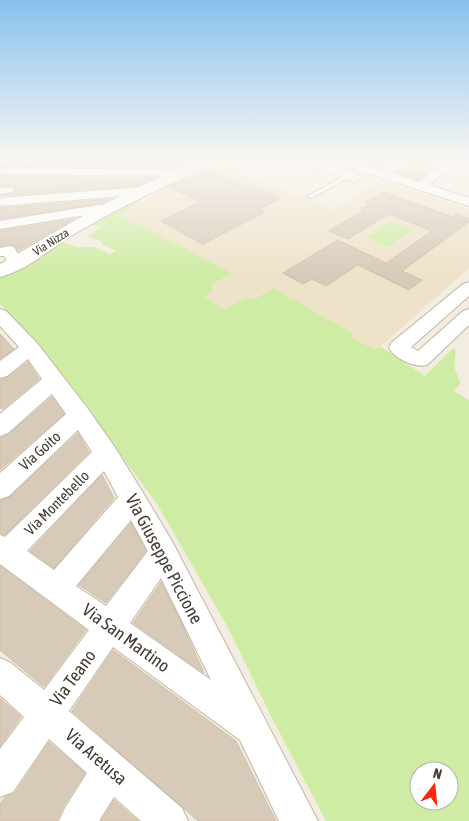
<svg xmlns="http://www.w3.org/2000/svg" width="469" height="821" font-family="'Asap Condensed',sans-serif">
<rect width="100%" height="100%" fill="#f3ede1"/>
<path fill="#eee2c9" d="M221,165L333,210L382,180L469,209V268L337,385L205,297L213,291L210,288L213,284L231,274L119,215L172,185Z"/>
<path fill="#cfeca5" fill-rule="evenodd" d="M134,199L141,201L120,215L232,273L213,284L211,288L213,291L205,297L225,310L247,297L253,300L274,288L289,297L286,298L289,300L292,298L327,319L325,320L327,322L330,320L354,334L351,337L375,350L380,346L425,376L453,348L456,350C454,366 453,368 461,383L454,391L469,400V821H326L275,724L227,626L157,504L43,350L0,304V275L57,241L78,247H94L110,254L116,251L101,244L103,242L87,237L101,227L88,223ZM419,771H449V801H419Z
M391,221L413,230L388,247L366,237Z"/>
<path fill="#d8cab9" stroke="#d1bfa8" d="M0,161H194L177,168L0,166Z
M220,161L229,162L208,170L244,186L247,184L281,198L259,209L265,212L203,244L161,221L201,202L169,187L217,166Z
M357,161H390L380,168Z
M408,161H443L419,180L395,172Z
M0,176H1L154,178L137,186L0,196L15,192L14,186H0Z
M384,192L452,217L457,214L469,219V222L402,271L422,280L409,290L358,265L326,286L312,279L303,284L283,273L338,240L386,263L432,231L389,214L348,239L329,231L364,210L361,209L370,204L366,202Z
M110,199L101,204L0,219V208Z
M74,219L18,251L14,245L0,246V231Z
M0,334L14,349L0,359Z
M28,362L39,379L3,409L0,408V380L8,377Z
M52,397L64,414L0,470V438L9,434Z
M78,433L89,452L5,535L0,533V501L10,497Z
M102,475L114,498L54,568L30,551Z
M131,523L146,551L106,603L79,585Z
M0,566L86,630L44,687L0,650Z
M161,582L182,624L204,673L133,623Z
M113,650L236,741L276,821H198L72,711Z
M0,698L21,717L0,746Z
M49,742L85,773L63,807L57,821H0V804L5,797L15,793Z
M114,800L138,821H101Z"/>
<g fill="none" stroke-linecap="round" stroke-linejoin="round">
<defs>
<path id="service" d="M348,174L351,176L350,177L311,198L306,197Z"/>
<path id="pedestrian" d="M10,187L13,188V192L0,194V188Z"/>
<path id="minor" d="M300,161H317L359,175L361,178L355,182L351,181L302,163Z
M334,161H351L380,170L393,161H406L391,173L419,182L446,161H459L429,185L469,198V206L336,163Z
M0,168L181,170L187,173L181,176L1,174Z
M143,187L147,188L149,191L147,194L0,206V198Z
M98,205L110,207L112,210L105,214L98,213L0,229V221Z
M9,246L14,247L24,265L21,268H11L4,256H0V248Z
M469,282V296L411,347L418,351L463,311L469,309V325L427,365C415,368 395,359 389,348L391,343L463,284Z
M0,309L6,311L37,343L88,409L114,446L142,491L173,543L318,821H279L240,740L113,647L69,711L182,808L188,821H141L114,797L99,821H59L65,808L87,773L49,739L13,792L0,797V749L24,717L0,695V658L11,663L44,690L89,630L0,564V535L5,537L92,452L78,430L9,496L0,499V473L66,414L52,394L8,433L0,436V414L42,379L28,359L7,376L0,378V361L19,347L0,326ZM104,471L118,497L54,570L27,551ZM131,520L148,551L106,606L76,586ZM161,578L211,680L130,623Z"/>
<path id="tertiary" d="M199,161H218L216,164C168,184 120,207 76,233C51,248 28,270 0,277V264L98,207L151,181Z"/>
</defs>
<use href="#service" stroke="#c1b7a6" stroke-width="2"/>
<use href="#pedestrian" stroke="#c1b7a6" stroke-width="2"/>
<use href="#minor" stroke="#c1b7a6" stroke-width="2"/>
<use href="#tertiary" stroke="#c1b7a6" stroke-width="2"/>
<use href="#service" fill="#fff" fill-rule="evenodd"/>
<use href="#pedestrian" fill="#fff" fill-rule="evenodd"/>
<use href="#minor" fill="#fff" fill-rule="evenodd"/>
<use href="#tertiary" fill="#fff" fill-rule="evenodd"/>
</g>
<linearGradient id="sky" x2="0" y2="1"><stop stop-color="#87c1ee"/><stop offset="0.58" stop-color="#faf7f2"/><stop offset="1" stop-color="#faf7f2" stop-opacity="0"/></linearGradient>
<rect width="469" height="276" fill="url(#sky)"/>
<g text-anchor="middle" stroke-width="4.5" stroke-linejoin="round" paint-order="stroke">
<g font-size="12" fill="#443c32" stroke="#fff">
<text transform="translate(51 242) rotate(-32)" y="4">Via Nizza</text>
</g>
<g font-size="15" fill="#443c32" stroke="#fff">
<text transform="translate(40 451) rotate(-42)" y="5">Via Goito</text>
<text transform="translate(57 503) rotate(-45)" y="5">Via Montebello</text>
</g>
<g font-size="18" fill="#443c32" stroke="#fff">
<text transform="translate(164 559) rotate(62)" y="6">Via Giuseppe Piccione</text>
<text transform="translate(126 638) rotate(36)" y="6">Via San Martino</text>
<text transform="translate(73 678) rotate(-54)" y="6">Via Teano</text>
<text transform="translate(96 757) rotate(41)" y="6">Via Aretusa</text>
</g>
</g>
<g transform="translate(434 786) rotate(16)"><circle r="24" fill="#ffffff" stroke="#b4b1ad"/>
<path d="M0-4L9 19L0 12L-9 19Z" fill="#ff260c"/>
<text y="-8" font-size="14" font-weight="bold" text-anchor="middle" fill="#443c32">N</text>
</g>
</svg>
